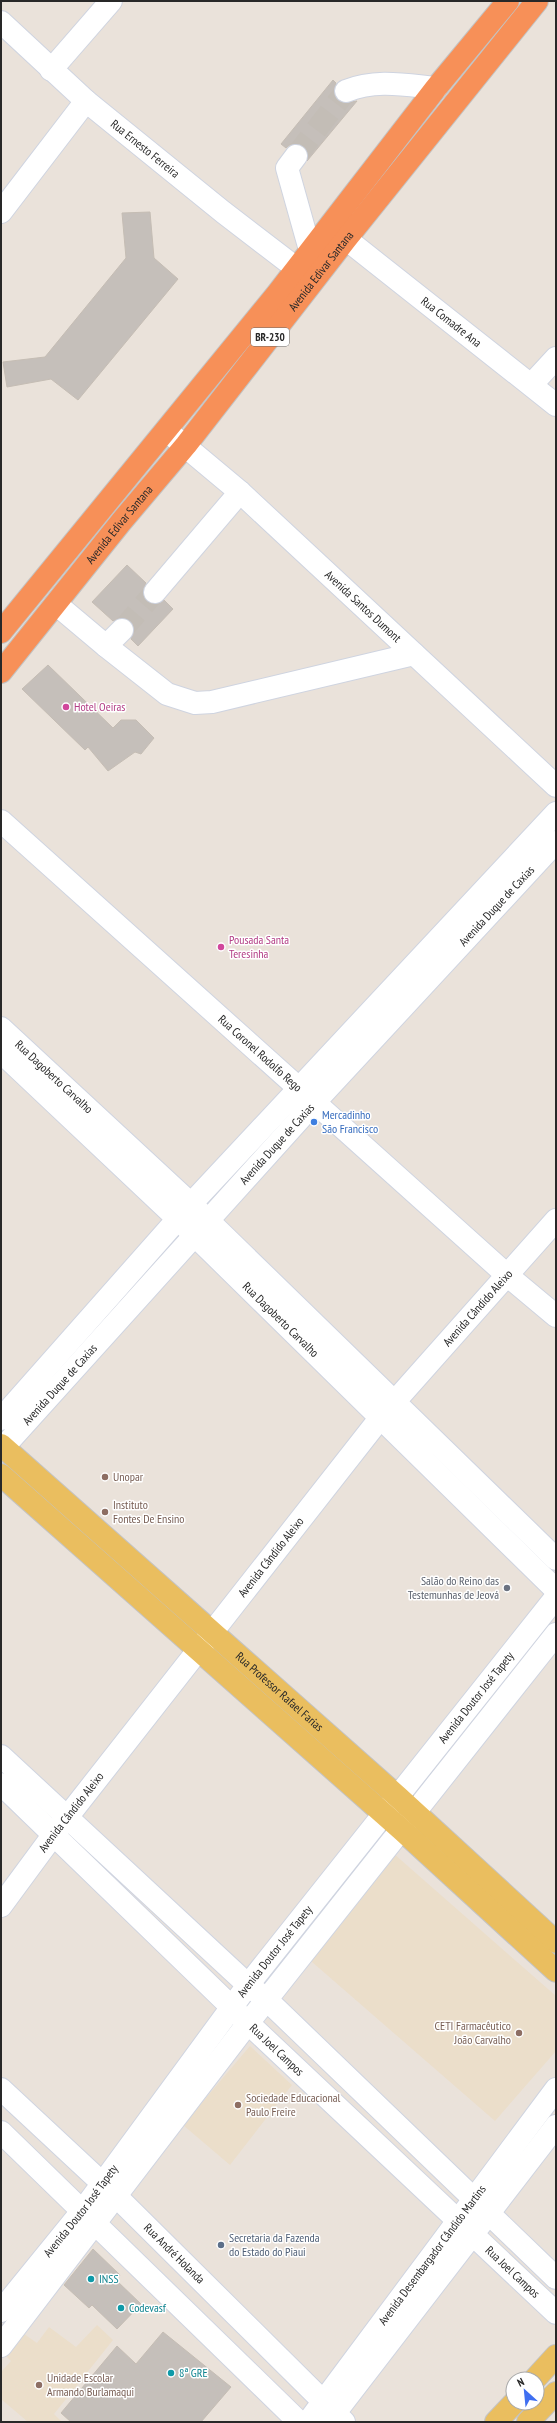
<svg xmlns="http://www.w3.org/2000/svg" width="557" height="2423" font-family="'PT Sans Narrow',sans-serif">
<rect width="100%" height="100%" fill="#eae2da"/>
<path fill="#ebdeca" d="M393,1853L556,1996V2051L495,2121L304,1955Z
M250,2046L292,2085L230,2165L183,2125Z
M97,2325L113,2340L54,2414L62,2422H28L1,2399V2372L11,2361L4,2354L24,2334L37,2343L49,2327L76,2347Z"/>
<path fill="#c5bfba" stroke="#c5bdb4" d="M333,80L336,83L334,95L338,101L344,103L357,101L307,161L308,151L303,146L291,144L286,148L281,144Z
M150,212L154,258L178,279L78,400L51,379L7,387L3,362L45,357L126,258L122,213Z
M127,565L146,583L143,590L147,601L153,604L164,600L173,609L138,646L131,639L134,627L131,621L119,618L113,621L92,602Z
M48,665L113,728L121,720H136L154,738L141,754L135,752L108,771L88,747L85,750L22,689Z
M93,2249L120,2275L116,2280L141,2304L117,2329L92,2305L89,2308L64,2285Z
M163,2332L231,2387L201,2422H71L61,2413L117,2346L136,2364Z"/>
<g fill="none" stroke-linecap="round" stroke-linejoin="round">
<path stroke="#c3bdb6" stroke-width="22" stroke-dasharray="22 11" stroke-linecap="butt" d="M296,156L346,91
M122,630L155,592"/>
<defs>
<g id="minor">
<path id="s1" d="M1,22L86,101L223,212L296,268"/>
<path d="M51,70L111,1"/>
<path d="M346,91C376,79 405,85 436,88"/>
<path d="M296,156L287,168L310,250"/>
<path d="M1,212L86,101"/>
<path id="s2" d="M346,239L556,405"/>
<path d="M532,384L556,358"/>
<path id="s3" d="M167,431L240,492L556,786"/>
<path d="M155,592L240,492"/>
<path d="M56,604L106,646L122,630"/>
<path d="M106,646L167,694L195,703L212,702L414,654"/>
<path id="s4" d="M1,821L508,1276L556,1316"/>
<path id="s5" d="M1,1028L191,1204L556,1559"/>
<path id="s6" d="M1,1052L179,1220L556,1590"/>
<path d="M1,1419L191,1204L556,813"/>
<path id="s7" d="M1,1450L315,1102L556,842"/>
<path d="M1,1756L248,1985L267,2000L556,2278"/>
<path id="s8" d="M1,1784L248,2023L556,2313"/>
<path id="s9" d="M1,1906L54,1834L381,1417L556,1220"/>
<path id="s10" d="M1,2089L117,2197L344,2422"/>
<path d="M1,2132L299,2422"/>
<path id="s11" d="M1,2311L83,2210L248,1985L556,1597"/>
<path d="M1,2346L248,2023L556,1634"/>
<path id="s12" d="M308,2422L556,2089"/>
<path d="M328,2422L556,2126"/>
</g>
<g id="major">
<path id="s13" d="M1,1445L398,1797L556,1942"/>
<path d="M1,1475L402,1830L556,1971"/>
<path d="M535,2379L556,2356"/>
<path d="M496,2422L514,2403"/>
<path d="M528,2422L556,2393"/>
</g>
<g id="highway">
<path d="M1,632L277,294L436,88L508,1"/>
<path id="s14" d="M1,672L121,522L186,445L346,239L537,1"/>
</g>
</defs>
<use href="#minor" stroke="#cfd4e0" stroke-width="24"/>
<use href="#major" stroke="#c3c3c3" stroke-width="24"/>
<use href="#highway" stroke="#c3c3c3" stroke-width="24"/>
<use href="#minor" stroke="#fff" stroke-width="22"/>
<use href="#major" stroke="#eabe5f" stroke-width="22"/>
<use href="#highway" stroke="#f79058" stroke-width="22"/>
</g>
<g fill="#d1479c" stroke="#fff" stroke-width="1.5">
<circle cx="66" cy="707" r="4"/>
<circle cx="221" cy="947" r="4"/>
</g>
<circle fill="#3f7fe0" stroke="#fff" stroke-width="1.5" cx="314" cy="1122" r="4"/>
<g fill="#8d6e63" stroke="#fff" stroke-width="1.5">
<circle cx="105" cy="1477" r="4"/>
<circle cx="105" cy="1512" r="4"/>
<circle cx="519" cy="2033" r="4"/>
<circle cx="238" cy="2105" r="4"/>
<circle cx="39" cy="2385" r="4"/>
</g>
<circle fill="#6b7280" stroke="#fff" stroke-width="1.5" cx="507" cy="1588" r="4"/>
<circle fill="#5c6f8a" stroke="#fff" stroke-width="1.5" cx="221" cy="2245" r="4"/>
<g fill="#0f9aa8" stroke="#fff" stroke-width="1.5">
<circle cx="91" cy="2279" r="4"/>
<circle cx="121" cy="2308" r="4"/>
<circle cx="171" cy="2373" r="4"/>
</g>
<g text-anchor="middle" stroke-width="3" stroke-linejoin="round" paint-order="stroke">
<rect fill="#fff" stroke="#686868" stroke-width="1" x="251" y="328" width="38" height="18" rx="3"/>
<g font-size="11" font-weight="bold" fill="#282828">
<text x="270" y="341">BR-230</text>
</g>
<g font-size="12" fill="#282828" stroke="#fff">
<text dy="4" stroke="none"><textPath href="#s1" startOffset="192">Rua Ernesto Ferreira</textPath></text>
<text dy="4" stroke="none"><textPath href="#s14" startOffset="513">Avenida Edivar Santana</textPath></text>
<text dy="4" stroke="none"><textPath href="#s2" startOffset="134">Rua Comadre Ana</textPath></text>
<text dy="4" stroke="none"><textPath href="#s14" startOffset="189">Avenida Edivar Santana</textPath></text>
<text dy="4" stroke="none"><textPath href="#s3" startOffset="263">Avenida Santos Dumont</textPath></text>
<text dy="4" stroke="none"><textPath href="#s7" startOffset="736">Avenida Duque de Caxias</textPath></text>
<text dy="4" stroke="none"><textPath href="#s4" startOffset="348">Rua Coronel Rodolfo Rego</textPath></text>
<text dy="4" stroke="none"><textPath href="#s5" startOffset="72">Rua Dagoberto Carvalho</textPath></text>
<text dy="4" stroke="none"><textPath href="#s7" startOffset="412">Avenida Duque de Caxias</textPath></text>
<text dy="4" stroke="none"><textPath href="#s9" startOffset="765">Avenida Cândido Aleixo</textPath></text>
<text dy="4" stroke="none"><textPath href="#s6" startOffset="387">Rua Dagoberto Carvalho</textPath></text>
<text dy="4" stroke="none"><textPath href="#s7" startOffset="88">Avenida Duque de Caxias</textPath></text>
<text dy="4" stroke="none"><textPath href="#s9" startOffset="441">Avenida Cândido Aleixo</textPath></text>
<text dy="4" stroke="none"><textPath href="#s13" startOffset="372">Rua Professor Rafael Farias</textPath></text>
<text dy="4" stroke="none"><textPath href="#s11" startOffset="776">Avenida Doutor José Tapety</textPath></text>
<text dy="4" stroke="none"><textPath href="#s9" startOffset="117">Avenida Cândido Aleixo</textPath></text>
<text dy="4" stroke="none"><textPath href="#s11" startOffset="452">Avenida Doutor José Tapety</textPath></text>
<text dy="4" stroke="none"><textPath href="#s8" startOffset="383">Rua Joel Campos</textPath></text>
<text dy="4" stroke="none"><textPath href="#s11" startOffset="128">Avenida Doutor José Tapety</textPath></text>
<text dy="4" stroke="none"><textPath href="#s10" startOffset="239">Rua André Holanda</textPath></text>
<text dy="4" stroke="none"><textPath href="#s12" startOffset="208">Avenida Desembargador Cândido Martins</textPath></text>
<text dy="4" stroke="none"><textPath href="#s8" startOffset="707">Rua Joel Campos</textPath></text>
</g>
<g font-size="12" fill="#b23c85" stroke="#fff" text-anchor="start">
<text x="74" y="711">Hotel Oeiras</text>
<text x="229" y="944">Pousada Santa<tspan x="229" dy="14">Teresinha</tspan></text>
</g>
<g font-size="12" fill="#366cbe" stroke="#fff" text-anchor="start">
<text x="322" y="1119">Mercadinho<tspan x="322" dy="14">São Francisco</tspan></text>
</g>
<g font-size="12" fill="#785e54" stroke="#fff" text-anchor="start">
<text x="113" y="1481">Unopar</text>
<text x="113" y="1509">Instituto<tspan x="113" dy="14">Fontes De Ensino</tspan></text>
<text x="511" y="2030" text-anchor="end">CETI Farmacêutico<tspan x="511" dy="14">João Carvalho</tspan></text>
<text x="246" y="2102">Sociedade Educacional<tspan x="246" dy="14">Paulo Freire</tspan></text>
<text x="47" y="2382">Unidade Escolar<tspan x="47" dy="14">Armando Burlamaqui</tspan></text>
</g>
<g font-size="12" fill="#5b616d" stroke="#fff" text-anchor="end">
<text x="499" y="1585">Salão do Reino das<tspan x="499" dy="14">Testemunhas de Jeová</tspan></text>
</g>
<g font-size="12" fill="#4e5e75" stroke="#fff" text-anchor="start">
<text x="229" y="2242">Secretaria da Fazenda<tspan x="229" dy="14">do Estado do Piaui</tspan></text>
</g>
<g font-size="12" fill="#0d838f" stroke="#fff" text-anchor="start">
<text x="99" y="2283">INSS</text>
<text x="129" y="2312">Codevasf</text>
<text x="179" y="2377">8ª GRE</text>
</g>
</g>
<rect width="557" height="2423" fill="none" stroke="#282828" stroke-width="4"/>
<g transform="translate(525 2391) rotate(333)"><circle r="19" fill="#ffffff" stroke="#a9a9a9"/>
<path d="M0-3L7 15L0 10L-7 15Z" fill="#3f6ff1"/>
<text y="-6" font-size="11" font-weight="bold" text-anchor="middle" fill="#282828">N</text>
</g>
</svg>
